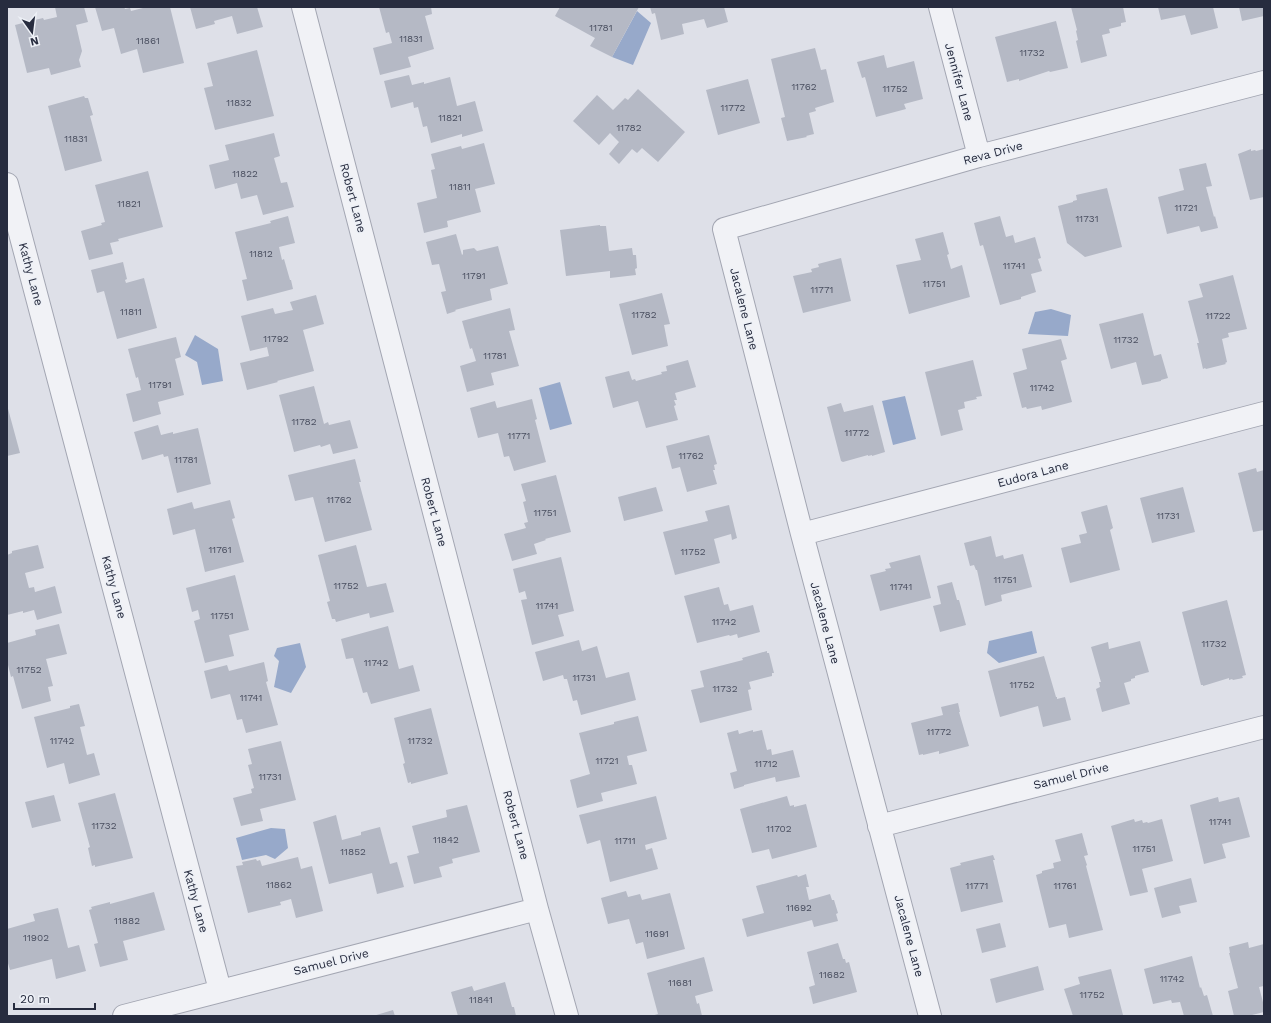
<svg xmlns="http://www.w3.org/2000/svg" width="1271" height="1023" font-family="'Work Sans',sans-serif">
<rect width="100%" height="100%" fill="#dee0e8"/>
<path fill="#97a9ca" d="M637,11L651,23L633,65L612,57Z
M1051,309L1071,315L1068,336L1028,334L1035,312Z
M195,335L218,349L223,381L202,385L197,362L185,355Z
M560,382L572,424L550,430L539,388Z
M905,396L916,439L893,445L882,401Z
M1032,631L1037,653L999,663L987,653L989,641Z
M300,643L306,667L291,693L274,687L279,661L274,656L277,648Z
M271,828L285,829L288,848L275,859L266,855L242,860L236,838Z"/>
<path fill="#b5b9c5" d="M55,7H84L88,22L76,25L82,51L79,60L81,67L51,75L49,68L27,73L15,25L43,18L44,20L57,17Z
M95,7H124L125,9L130,8L131,11L147,7H152L153,8L170,7L184,63L143,73L137,49L121,54L114,28L102,31Z
M190,7H257L263,27L237,34L232,16L214,21L215,24L196,29Z
M379,7H431L432,14L425,16L434,49L408,57L411,67L380,75L373,48L392,43L389,32L386,33Z
M560,7H639L612,57L590,46L595,38L555,16Z
M650,7H724L728,22L707,28L704,19L682,24L684,34L661,40L655,13L652,14Z
M1071,7H1123L1126,22L1121,23V26L1109,29L1110,33L1102,35L1107,56L1081,63L1076,41L1078,40L1076,31L1077,30Z
M1158,7H1213L1218,28L1191,35L1185,15L1161,20Z
M1239,7H1264V16L1242,21Z
M1056,21L1068,68L1050,72L1049,71L1019,81V79L1007,82L995,37Z
M815,48L821,70L826,69L834,102L815,108L816,111L809,113L814,134L806,136L807,137L787,141L781,118L785,117L771,59Z
M257,50L274,116L215,130L204,88L213,86L207,63Z
M884,55L887,68L914,61L923,99L904,104L906,109L876,117L865,77L862,78L857,62Z
M409,75L412,85L424,82V84L450,77L457,106L475,101L483,131L462,137V134L431,143L427,126L423,127L418,107L414,108L413,102L391,108L384,81Z
M748,79L760,123L718,135L706,90Z
M638,89L685,132L658,162L642,148L637,153L632,149L619,164L609,154L619,142L610,133L599,145L573,121L597,95L613,110L625,98L628,100Z
M84,96L85,98H88L93,115L90,116L102,161L65,171L48,106Z
M274,133L280,156L274,158L281,183L287,182L294,207L263,215L257,195L241,199L237,183L215,189L209,165L229,160L225,145Z
M484,143L495,184L475,189L481,212L447,221L448,227L424,233L417,203L437,198L431,170L435,169L431,154L461,146L462,149Z
M1251,149V151L1255,150L1256,151L1264,149V197L1250,200L1238,154Z
M1206,163L1212,186L1206,187L1214,217L1215,216L1218,228L1201,232L1199,226L1167,234L1158,197L1184,190L1179,169Z
M148,171L163,227L118,239L119,241L110,243L113,254L89,260L81,231L102,225L101,223L105,222L95,185Z
M1107,188L1122,247L1085,257L1067,243L1058,206L1073,202V201L1077,200L1076,195Z
M288,216L295,243L279,247L282,260L284,259L290,280H291L293,289L247,301L242,280L247,279L235,232L271,223L270,221Z
M1000,216L1006,237L1013,235L1015,243L1035,237L1041,258L1038,259L1042,271L1031,274L1036,292L1021,297V299L1000,305L983,245L980,246L974,223Z
M600,225V226H606L609,251L632,248L633,255H636L637,268L635,269L636,275L610,278V271L566,276L560,230Z
M943,232L949,254L947,255L951,269L962,265L970,297L909,314L896,265L921,260L915,239Z
M456,234L462,255L463,254V250L474,248L477,251L498,246L508,284L490,289L492,300L455,310L456,311L447,314L441,292L446,291L439,264L432,265L426,242Z
M841,258L851,301L803,313L793,276L812,272L811,269L819,267L818,264Z
M123,262L127,279L125,280L126,283L144,278L157,328L117,339L104,291L97,293L91,270Z
M1233,275L1247,329L1228,333L1229,337L1222,339L1227,362L1225,363L1226,364L1206,369L1205,368L1203,369L1197,343H1199L1188,301L1203,297L1199,284Z
M662,293L670,324L664,325L668,346L632,355L619,304Z
M316,295L324,324L303,330L314,371L277,381L278,382L247,390L240,363L269,356L267,347L250,351L241,316L273,308L275,314L293,310L290,302Z
M510,308L515,330L509,331L519,366L491,373L494,385L467,392L460,366L476,361L472,348L470,349L462,321Z
M1143,313L1154,356L1161,354L1168,378L1161,380V381L1142,385L1136,362L1111,369L1099,324Z
M176,337L181,357L175,359L184,395L158,402L161,414L133,422L126,394L141,390L138,377L136,378L128,349Z
M1061,339L1067,359L1061,361L1072,402L1042,410L1041,406L1027,409L1026,407L1022,408L1013,373L1027,369L1022,349Z
M688,360L696,387L675,393L677,400H674L676,405L674,406L678,420L646,428L638,401L613,408L605,377L629,371L632,380L635,379L636,381L662,374L661,372L667,371L666,366Z
M973,360L982,396L976,397L977,399L964,402L965,408L958,410L963,430L941,436L925,372Z
M314,386L324,424L328,422L329,425L350,420L358,448L333,454L330,444L321,447L320,445L294,452L279,395Z
M532,399L537,419L535,420L546,462L514,471L509,456L504,457L498,433L478,438L470,408L495,401L497,408Z
M841,403L844,412L873,405L885,452L872,456V455L868,456V455L843,462L841,461L827,407Z
M7,405L20,453L7,456Z
M158,425L161,435L173,432V434L198,428L211,484L177,493L168,456L164,457L163,454L142,460L134,432Z
M709,435L717,464L714,465L715,470H713L717,484L687,492L680,467L672,469L666,446Z
M355,459L361,482H359L372,530L325,542L313,497L295,501L288,475Z
M1256,468L1257,472L1264,470V530L1253,532L1238,473Z
M556,475L571,532L545,539L546,540L534,544L537,554L512,561L504,534L526,528L524,523L528,522L523,502L526,501L521,484Z
M656,487L663,511L624,521L618,497Z
M1183,487L1195,532L1152,543L1140,498Z
M230,500L235,518L232,519L244,562L205,572L195,529L173,535L167,509L192,502L194,509Z
M729,505L737,538L732,540L731,534L714,539L720,563L675,575L663,532L708,521L705,511Z
M1107,505L1113,528L1110,530L1120,570L1070,583L1061,548L1081,543L1079,535L1087,533L1081,512Z
M991,536L996,557L1003,555L1004,559L1023,554L1032,587L1001,595L1002,601L985,606L977,570H976L974,565L970,566L964,543Z
M38,545L44,568L25,573L29,588L34,587L35,592L55,586L62,613L37,620L34,610L23,613V611L7,615V555L12,553V551Z
M356,545L367,587L386,583L394,612L370,618L369,613L336,622L335,619H332L327,602L330,601L318,555Z
M920,555L931,598L880,611L870,575L886,571L885,569L891,568L889,563Z
M561,557L574,611L558,615L564,636L532,645L521,600L527,599L525,591L519,593L513,569Z
M235,575L249,630L229,635L234,656L205,663L194,621L200,619L198,610L192,612L186,588Z
M952,582L957,600H959L966,625L940,632L933,606L941,604L937,586Z
M719,587L724,605L728,604L730,611L753,605L760,632L738,638L737,634L730,636L729,635L697,643L684,596Z
M1227,600L1246,675L1242,676L1243,678L1233,680L1232,679L1229,680V678L1203,686V685H1201L1182,612Z
M59,624L67,654L46,659L53,686L48,687L51,701L22,709L13,676L11,677L7,661V643L36,635L35,630Z
M388,626L399,669L413,665L420,691L371,704L367,692L363,693L353,658L346,659L341,639Z
M579,640L582,651L597,646L606,678L629,672L636,700L581,715L577,700L573,701L567,679H564L563,675L543,681L535,652Z
M1140,641L1149,672L1135,676V678L1131,679V681L1124,683L1130,704L1102,712L1096,689L1100,687L1099,682H1101L1091,647L1108,642L1109,649Z
M767,651V653H769L774,673H772V676L749,682L751,689L748,690L752,710L700,723L691,690L704,687L700,671L743,660L742,658Z
M1044,656L1056,697H1057V699L1065,697L1071,720L1043,727L1038,706L1000,717L988,671Z
M264,662L268,681L266,682L278,725L246,733L242,719L237,720L230,694L211,699L204,671L227,665L229,671Z
M958,703L960,712H959L969,746L939,754V751L923,755V754L919,755L911,723L943,715L941,707Z
M79,704L85,726L80,727L87,755L94,753L100,775L69,784L64,763L47,768L34,717L70,708V706Z
M431,708L448,774L411,784V782L408,783L403,764L405,763L394,718Z
M638,716L647,751L627,756L629,765H632L637,784L601,793L603,801L577,808L570,780L590,774L579,733L614,724V722Z
M738,730L739,734L753,730V732L762,730L767,750L771,749L772,755L793,750L800,777L776,782L775,777L744,785V786L734,789L730,773L737,771L727,733Z
M281,741L296,800L260,809L263,821L241,826L233,798L252,793L251,789L254,788L248,765L252,764L248,749Z
M115,793L133,858L95,867V865L92,866L88,848L90,847L78,803Z
M54,795L61,821L32,828L25,802Z
M656,796L667,839L645,845L646,850L652,848L658,869L610,882L600,840L587,844L579,815Z
M787,796L790,806L794,805V807L806,804L817,847L772,859L769,849L752,853L740,809Z
M1218,797L1219,802L1239,797L1250,837L1222,844L1226,858L1204,864L1190,805Z
M467,805L480,852L452,859L453,863L439,867L442,877L414,884L407,856L419,853L412,826L447,817L446,810Z
M336,815L342,840L361,835V832L380,827L390,864L397,862L404,887L377,894L372,873L329,884L313,822Z
M1134,819L1135,822L1142,820L1143,823L1147,822L1148,823L1162,819L1173,861L1142,869L1148,892L1130,896L1111,826Z
M1082,833L1088,855L1084,856L1087,865L1086,866L1103,930L1069,938L1066,924L1049,928L1036,875L1042,873V871L1054,868L1053,863L1061,861L1055,840Z
M993,855L995,860H993L1003,902L961,912L950,868L961,865L960,863Z
M298,857L301,869L312,866L323,911L296,918L291,899L280,902L281,905L248,913L236,866L243,865L242,862L256,859L257,861L260,860L262,866Z
M806,874L809,887H806L809,900L830,894L832,900H834L838,913L836,914L838,921L814,927L812,920L747,937L742,919L764,913L756,886L797,875L798,877Z
M1191,878L1197,902L1179,906L1181,913L1162,918L1154,888Z
M626,891L628,897L640,894L642,900L670,893L685,949L647,959L643,942L636,944L629,919L608,924L601,898Z
M154,892L165,930L123,941L128,960L100,967L94,944L98,943L89,910L92,909L91,907L110,902V904Z
M58,908L68,948L79,945L86,971L56,979L52,959L10,970L7,960V929L35,921L33,914Z
M1000,923L1006,947L982,953L976,929Z
M1248,942L1249,948L1264,944V986L1259,987L1264,1006V1012L1248,1016H1234L1228,991L1238,988L1229,953H1230L1229,947Z
M838,943L843,959H845L846,963L849,962L857,992L813,1004L809,987L815,985L807,952Z
M1192,956L1200,988L1201,987L1204,996L1207,995L1213,1016H1184L1180,1002L1172,1003L1171,1000L1153,1004L1144,969Z
M704,957L713,991L695,996L697,1004L699,1003L702,1016H651L658,1014L647,973Z
M1038,966L1044,990L996,1003L990,979Z
M1111,969L1123,1015L1118,1016H1073L1064,989L1080,984L1078,977Z
M505,982L512,1007H514L516,1016H458L451,992L472,986L474,991Z
M393,1010L395,1016H373Z"/>
<g fill="none" stroke-linecap="round" stroke-linejoin="round">
<defs>
<path id="street" d="M303,7L537,909L567,1016
M940,7L979,156
M7,184L220,990
M802,534L1264,413
M879,826L1264,727
M124,1016L537,909
M930,1016L802,534L724,229L979,156L1264,82"/>
</defs>
<use href="#street" stroke="#a3a6b2" stroke-width="24"/>
<use href="#street" stroke="#f1f2f6" stroke-width="22"/>
</g>
<g text-anchor="middle" stroke-width="3" stroke-linejoin="round" paint-order="stroke">
<g font-size="10" fill="#4a4f60">
<text x="601" y="31">11781</text>
<text x="411" y="42">11831</text>
<text x="148" y="44">11861</text>
<text x="1032" y="56">11732</text>
<text x="804" y="90">11762</text>
<text x="895" y="92">11752</text>
<text x="239" y="106">11832</text>
<text x="733" y="111">11772</text>
<text x="450" y="121">11821</text>
<text x="629" y="131">11782</text>
<text x="76" y="142">11831</text>
<text x="245" y="177">11822</text>
<text x="460" y="190">11811</text>
<text x="129" y="207">11821</text>
<text x="1186" y="211">11721</text>
<text x="1087" y="222">11731</text>
<text x="261" y="257">11812</text>
<text x="1014" y="269">11741</text>
<text x="474" y="279">11791</text>
<text x="934" y="287">11751</text>
<text x="822" y="293">11771</text>
<text x="131" y="315">11811</text>
<text x="644" y="318">11782</text>
<text x="1218" y="319">11722</text>
<text x="276" y="342">11792</text>
<text x="1126" y="343">11732</text>
<text x="495" y="359">11781</text>
<text x="160" y="388">11791</text>
<text x="1042" y="391">11742</text>
<text x="304" y="425">11782</text>
<text x="857" y="436">11772</text>
<text x="519" y="439">11771</text>
<text x="691" y="459">11762</text>
<text x="186" y="463">11781</text>
<text x="339" y="503">11762</text>
<text x="545" y="516">11751</text>
<text x="1168" y="519">11731</text>
<text x="220" y="553">11761</text>
<text x="693" y="555">11752</text>
<text x="1005" y="583">11751</text>
<text x="346" y="589">11752</text>
<text x="901" y="590">11741</text>
<text x="547" y="609">11741</text>
<text x="222" y="619">11751</text>
<text x="724" y="625">11742</text>
<text x="1214" y="647">11732</text>
<text x="376" y="666">11742</text>
<text x="29" y="673">11752</text>
<text x="584" y="681">11731</text>
<text x="1022" y="688">11752</text>
<text x="725" y="692">11732</text>
<text x="251" y="701">11741</text>
<text x="939" y="735">11772</text>
<text x="62" y="744">11742</text>
<text x="420" y="744">11732</text>
<text x="607" y="764">11721</text>
<text x="766" y="767">11712</text>
<text x="270" y="780">11731</text>
<text x="1220" y="825">11741</text>
<text x="104" y="829">11732</text>
<text x="779" y="832">11702</text>
<text x="446" y="843">11842</text>
<text x="625" y="844">11711</text>
<text x="1144" y="852">11751</text>
<text x="353" y="855">11852</text>
<text x="279" y="888">11862</text>
<text x="977" y="889">11771</text>
<text x="1065" y="889">11761</text>
<text x="799" y="911">11692</text>
<text x="127" y="924">11882</text>
<text x="657" y="937">11691</text>
<text x="36" y="941">11902</text>
<text x="832" y="978">11682</text>
<text x="1172" y="982">11742</text>
<text x="680" y="986">11681</text>
<text x="1092" y="998">11752</text>
<text x="481" y="1003">11841</text>
</g>
<g font-size="12" fill="#272c3f" stroke="#edf0f6">
<text transform="translate(959 82) rotate(75)" y="4">Jennifer Lane</text>
<text transform="translate(993 153) rotate(-15)" y="4">Reva Drive</text>
<text transform="translate(353 198) rotate(75)" y="4">Robert Lane</text>
<text transform="translate(31 274) rotate(75)" y="4">Kathy Lane</text>
<text transform="translate(744 309) rotate(76)" y="4">Jacalene Lane</text>
<text transform="translate(1033 474) rotate(-15)" y="4">Eudora Lane</text>
<text transform="translate(434 512) rotate(75)" y="4">Robert Lane</text>
<text transform="translate(114 587) rotate(75)" y="4">Kathy Lane</text>
<text transform="translate(825 623) rotate(75)" y="4">Jacalene Lane</text>
<text transform="translate(1071 776) rotate(-14)" y="4">Samuel Drive</text>
<text transform="translate(516 825) rotate(75)" y="4">Robert Lane</text>
<text transform="translate(196 901) rotate(75)" y="4">Kathy Lane</text>
<text transform="translate(909 936) rotate(75)" y="4">Jacalene Lane</text>
<text transform="translate(331 962) rotate(-14)" y="4">Samuel Drive</text>
</g>
</g>
<rect width="1271" height="1023" fill="none" stroke="#272c3f" stroke-width="16"/>
<g transform="translate(32 32) rotate(166)" stroke="#edf0f6" stroke-width="3" paint-order="stroke">
<path d="M0-3L7 15L0 10L-7 15Z" fill="#272c3f"/>
<text y="-6" font-size="11" font-weight="bold" text-anchor="middle" fill="#272c3f">N</text>
</g>
<path d="M14 1003v6h81v-6" fill="none" stroke="#272c3f" stroke-width="2"/>
<text x="20" y="1003" font-size="12" fill="#272c3f" stroke="#edf0f6" stroke-width="3" paint-order="stroke">20 m</text>
</svg>
